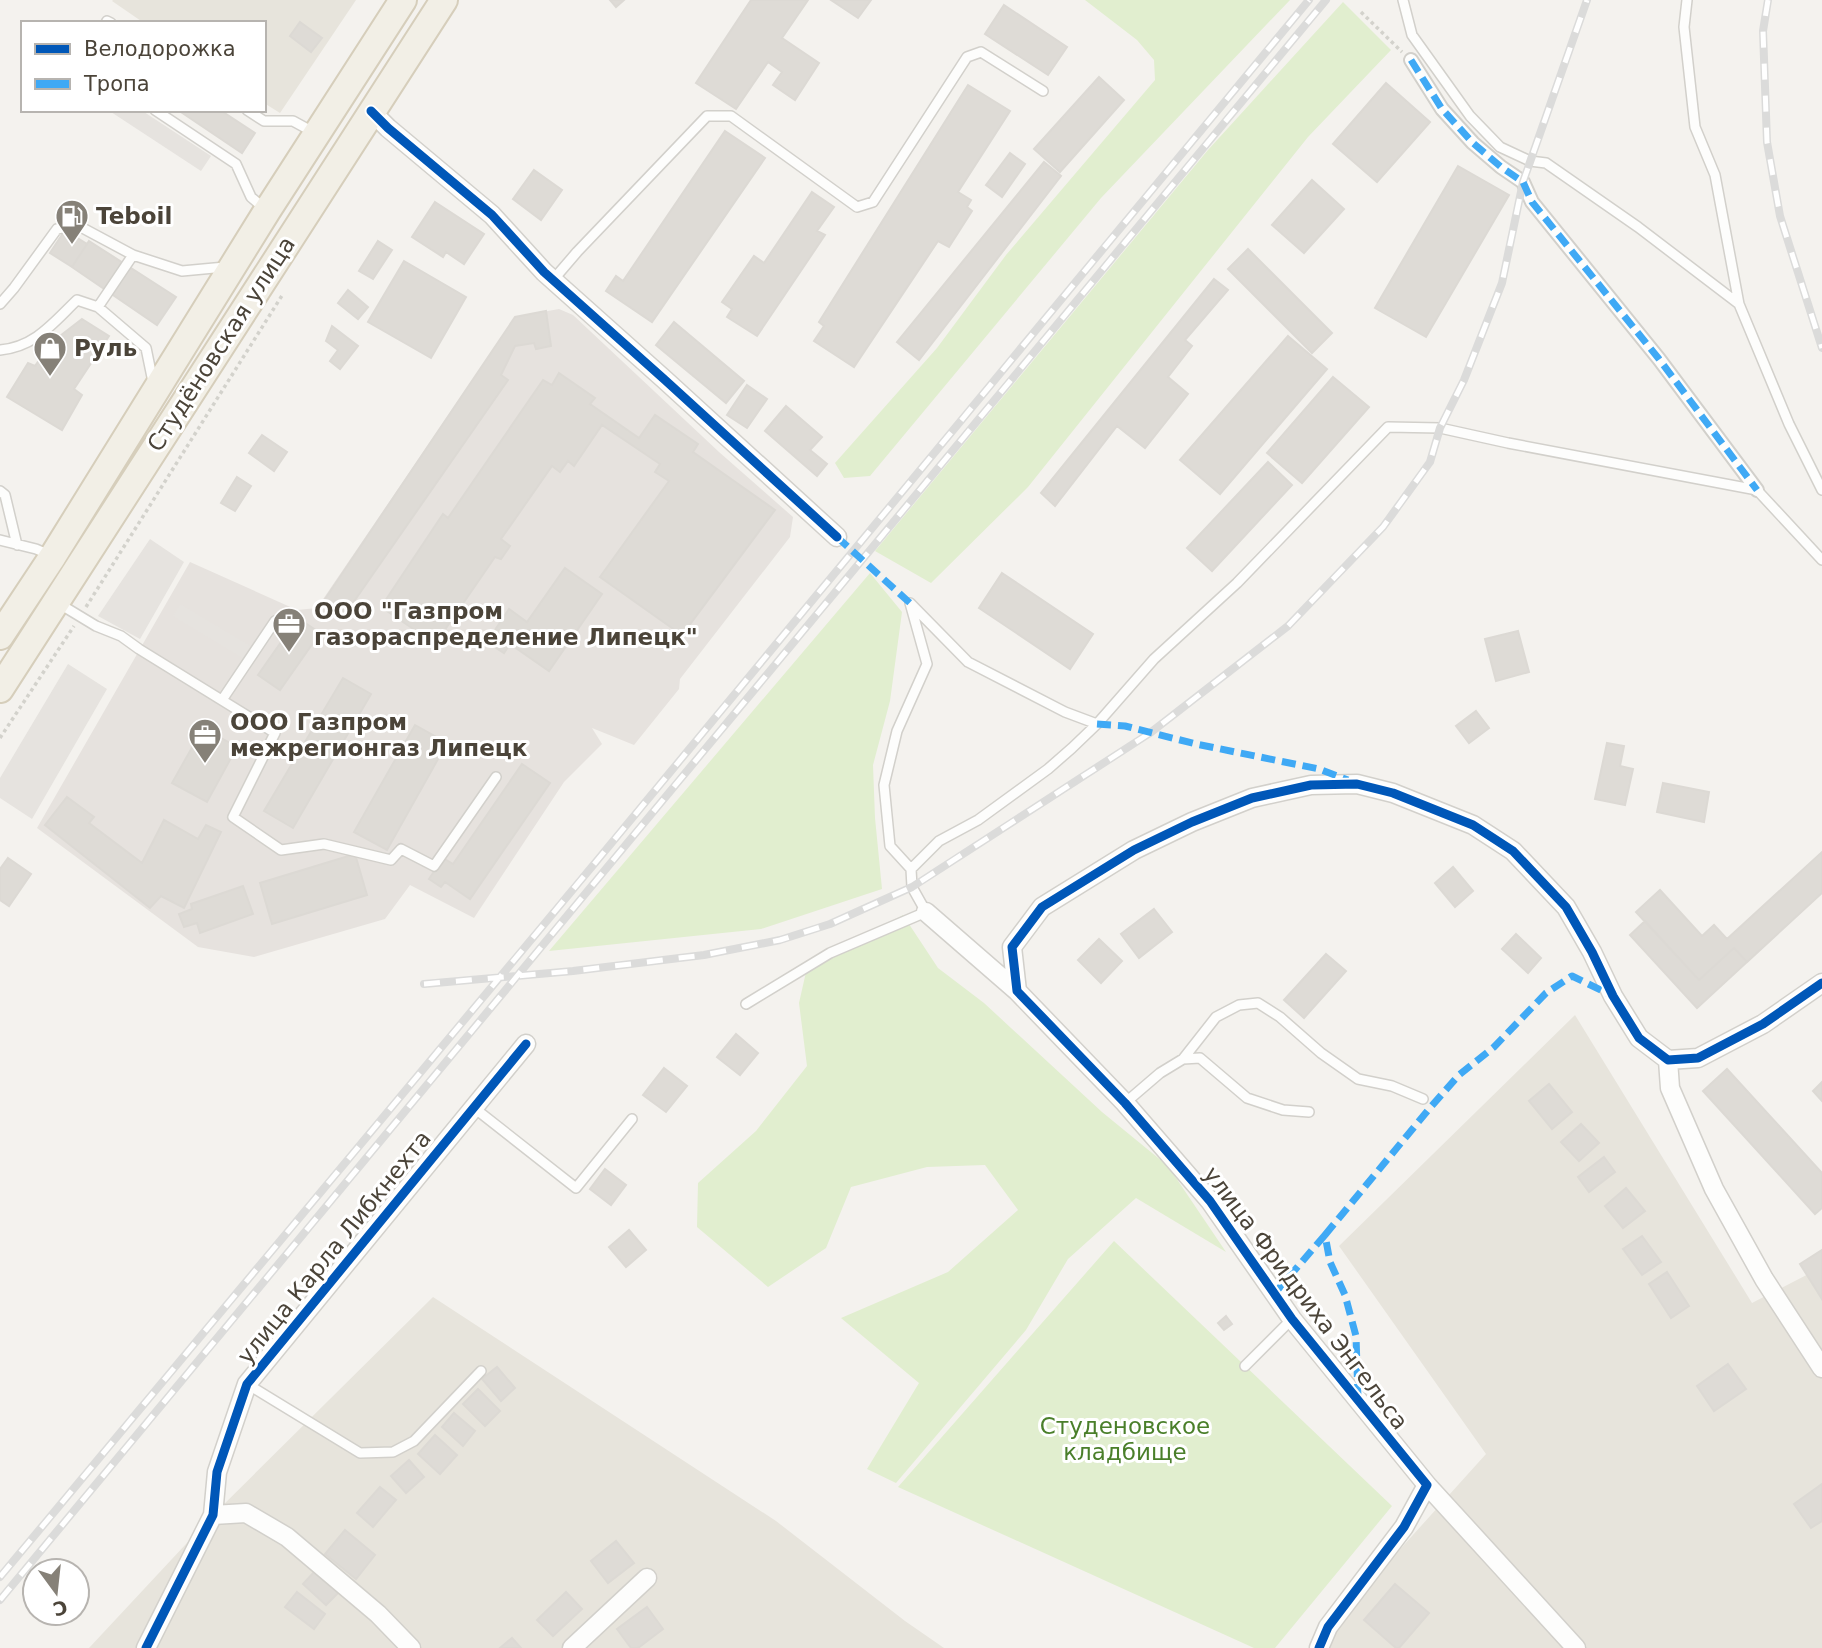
<svg xmlns="http://www.w3.org/2000/svg" width="1822" height="1648" font-family="'DejaVu Sans',sans-serif">
<rect width="100%" height="100%" fill="#f4f2ee"/>
<path fill="#e7e4dc" d="M113,0H356L280,113L264,103V23H144L112,1Z
M1575,1015L1752,1303L1822,1267V1648H1311L1486,1454L1339,1246Z
M433,1297L776,1521L905,1621L944,1648H89L213,1515Z"/>
<path fill="#e6e2de" d="M559,309L573,315L719,452L793,517L790,537L680,679L679,689L634,745L592,728L602,744L564,782L474,918L410,885L385,919L254,957L198,947L37,828L190,562L297,610L317,608L515,317Z"/>
<path fill="#e1eecf" d="M1085,0H1290L1101,198L870,476L844,478L835,463L937,348L1006,255L1155,80L1154,60L1137,40Z
M1343,2L1391,50L1308,137L1028,487L931,583L875,551L1208,150Z
M870,573L902,612L890,701L873,765L875,818L882,889L761,929L549,951Z
M903,915L938,968L984,1003L1102,1112L1168,1166L1226,1252L1136,1198L1068,1259L1026,1330L896,1483L867,1469L919,1383L841,1318L948,1272L1018,1210L985,1165L927,1167L851,1187L826,1248L768,1287L697,1227L698,1183L756,1131L807,1066L799,1003L806,972Z
M1114,1241L1392,1506L1275,1648H1254L898,1487Z"/>
<path fill="#e6e3df" d="M108,110H141L211,156L201,171Z
M150,539L184,562L140,639L98,616Z
M180,604L252,647L244,659L173,616Z
M68,664L107,689L32,819L0,798V778Z"/>
<path fill="#dedbd6" stroke="#dcd9d4" stroke-width="2" d="M610,0H624L616,7Z
M751,0H808L782,38L819,63L795,100L773,85L782,72L768,62L736,109L696,83Z
M831,0H871L858,18Z
M1004,5L1067,47L1048,75L985,34Z
M300,22L322,38L311,52L290,36Z
M1099,77L1124,100L1060,172L1034,149Z
M1386,83L1430,122L1377,182L1333,144Z
M968,85L1010,111L958,192L971,200L967,207L972,211L949,247L938,241L854,367L814,341L824,326L819,322Z
M178,110H220L255,133L242,153Z
M725,131L765,158L652,322L606,291L616,276L623,281Z
M1010,153L1025,164L1002,197L986,185Z
M1044,162L1061,176L919,360L897,342Z
M1458,166L1509,195L1426,337L1375,308Z
M534,170L562,190L541,220L513,199Z
M1312,180L1344,209L1304,253L1272,225Z
M812,192L834,207L817,231L825,235L757,336L727,317L732,309L722,302L754,256L764,263Z
M435,202L484,234L464,264L446,252L443,257L412,237Z
M65,230L87,244L72,267L50,253Z
M89,241L176,297L157,325L72,267Z
M378,241L392,250L373,279L359,271Z
M1248,249L1332,333L1312,353L1228,269Z
M404,261L466,297L431,358L368,322Z
M1214,279L1228,290L1185,340L1192,346L1168,377L1188,394L1145,448L1117,426L1055,506L1041,493Z
M348,290L368,307L358,319L338,303Z
M546,311L551,346L536,349L534,343L515,346L501,375L508,380L341,620L321,605L515,317Z
M82,319L109,336L74,389L82,395L62,430L7,397L28,363L35,366L51,343Z
M674,322L744,381L726,403L656,345Z
M332,326L358,346L340,369L330,361L338,350L326,341Z
M1288,336L1327,369L1220,494L1180,460Z
M559,373L595,398L590,404L639,438L655,415L698,444L693,452L775,510L682,635L600,577L669,481L655,472L660,464L602,425L574,466L568,461L560,472L552,466L501,539L510,546L501,559L495,557L442,634L431,629L425,637L381,607L443,514L448,518L543,380L552,385Z
M1333,377L1369,407L1302,483L1267,453Z
M747,385L767,399L747,428L727,415Z
M786,406L822,437L810,450L827,464L817,476L765,431Z
M262,435L287,452L274,471L249,453Z
M1268,462L1292,485L1212,571L1187,548Z
M237,477L251,486L235,511L221,503Z
M565,568L602,594L549,671L510,644L504,653L487,642L509,609L527,622Z
M1002,573L1093,634L1070,669L979,608Z
M298,618L320,633L280,690L258,675Z
M1518,631L1529,672L1496,681L1485,639Z
M343,678L371,694L293,828L264,811Z
M1476,711L1489,728L1469,743L1456,726Z
M415,725L447,743L387,850L354,832Z
M203,728L237,747L207,802L172,783Z
M1607,743L1624,746L1620,766L1633,769L1625,805L1595,799Z
M522,764L550,783L470,899L445,882L441,887L429,879L443,858L453,864Z
M1663,783L1709,792L1704,822L1657,812Z
M67,797L94,817L89,823L142,863L164,820L198,839L206,825L221,832L184,908L161,896L150,908L45,825Z
M1822,852V893L1747,962L1734,948L1699,980L1636,912L1660,890L1702,936L1714,925L1727,939Z
M355,854L367,895L272,924L260,883Z
M8,858L31,874L9,906L0,900V869Z
M1453,867L1473,891L1455,907L1435,883Z
M243,886L253,914L200,933L197,923L184,927L179,914L192,909L191,904Z
M1154,909L1172,932L1139,958L1121,934Z
M1645,921L1699,980L1734,948L1747,962L1697,1008L1630,935Z
M1516,934L1541,958L1528,973L1502,949Z
M1099,939L1122,961L1101,983L1078,960Z
M1326,954L1346,971L1304,1018L1284,1000Z
M736,1034L758,1053L740,1075L717,1057Z
M664,1068L687,1086L666,1112L643,1095Z
M1727,1069L1822,1173V1208L1815,1214L1703,1091Z
M1822,1082V1101L1813,1091Z
M1549,1084L1572,1112L1552,1129L1529,1101Z
M1581,1124L1599,1143L1579,1161L1561,1142Z
M1604,1157L1615,1172L1589,1192L1578,1177Z
M605,1169L626,1185L611,1205L590,1189Z
M1626,1188L1645,1211L1623,1228L1605,1206Z
M629,1230L646,1250L626,1267L609,1247Z
M1642,1236L1661,1262L1642,1275L1623,1249Z
M1822,1250V1299L1800,1264Z
M1667,1272L1689,1306L1671,1318L1649,1284Z
M1226,1316L1232,1324L1224,1330L1218,1323Z
M1728,1364L1746,1389L1714,1411L1697,1386Z
M497,1367L515,1388L501,1401L482,1379Z
M478,1389L500,1411L485,1426L463,1404Z
M454,1413L475,1431L463,1446L442,1427Z
M435,1435L457,1455L440,1474L418,1454Z
M409,1460L424,1477L406,1493L391,1476Z
M1822,1484V1521L1811,1528L1794,1504Z
M380,1487L396,1500L373,1527L357,1513Z
M345,1530L375,1555L356,1579L325,1554Z
M616,1541L634,1563L608,1583L591,1561Z
M316,1570L339,1592L326,1605L303,1584Z
M1395,1584L1429,1613L1399,1648H1396L1364,1620Z
M297,1592L325,1614L314,1629L285,1607Z
M566,1592L582,1609L553,1636L537,1620Z
M647,1607L663,1629L638,1648H631L617,1629Z
M512,1638L521,1648H500Z"/>
<g fill="none" stroke-linecap="round" stroke-linejoin="round">
<defs>
<path id="service" d="M1403,0L1412,35L1470,116L1500,147L1530,161L1546,163L1638,227L1739,304L1789,424L1822,490
M1687,0L1684,27L1695,127L1715,175L1739,304
M106,23L107,21L111,23
M155,110L236,164L251,197L265,209
M247,110L264,121H293L315,133
M553,280L577,252L707,116H731L857,207L873,202L967,57L981,52L1043,91
M0,304L14,288L57,229L77,225L133,255
M0,350C35,347 53,323 77,300L98,307
M153,382L146,348L98,307L133,255L182,271L225,267
M0,491L5,495L17,545
M0,540L36,549L52,556
M58,603L96,626L121,636L139,649L275,733L233,817L281,850L324,844L391,860L401,849L434,866L496,777
M910,603L927,664L897,731L884,785L890,846L911,869
M910,603L968,662L1065,712L1097,724
M222,700L275,621
M746,1004L830,953L926,912L912,887L911,869L939,841L978,820L1048,769L1072,748L1097,724L1154,659L1237,583L1388,427L1440,428L1508,443L1757,490L1822,560
M1183,1059L1216,1017L1239,1005L1258,1003L1280,1017L1321,1053L1358,1079L1392,1086L1423,1099
M1125,1103L1160,1073L1183,1059L1200,1058L1247,1098L1283,1110L1309,1112
M473,1107L576,1188L632,1119
M1245,1366L1292,1319
M247,1384L360,1453L393,1452L414,1441L481,1371"/>
<path id="pedestrian" d="M1411,60L1442,109L1473,143L1501,167L1523,182L1532,202L1659,359L1757,490"/>
<path id="minor" d="M371,111L388,128L492,215L544,272L665,380L837,537
M926,912L1017,991
M1668,1060L1670,1088L1714,1189L1764,1279L1822,1368
M1427,1485L1576,1648
M213,1515L246,1513L287,1537L378,1614L411,1648
M146,1648L213,1515L217,1472L247,1384L526,1044
M572,1648L647,1578
M1319,1648L1328,1627L1404,1527L1427,1485L1292,1319L1210,1201L1125,1103L1017,991L1012,947L1042,907L1134,850L1192,822L1252,798L1311,785L1357,784L1393,793L1473,825L1513,851L1566,907L1592,952L1613,996L1639,1038L1668,1060L1698,1058L1763,1024L1822,983"/>
<path id="primary" d="M0,636L53,556L267,211L403,0
M0,689L444,0"/>
</defs>
<use href="#service" stroke="#d2d0cb" stroke-width="12"/>
<use href="#pedestrian" stroke="#d2d0cb" stroke-width="16"/>
<use href="#minor" stroke="#d2d0cb" stroke-width="21"/>
<use href="#primary" stroke="#d6cebb" stroke-width="30"/>
<path stroke="#d3d2cc" stroke-width="3.5" stroke-dasharray="3.5 3.5" stroke-linecap="butt" d="M1361,12L1402,52
M86,607L283,294
M0,738L74,626"/>
<use href="#service" stroke="#fdfdfc" stroke-width="9"/>
<use href="#pedestrian" stroke="#fdfdfc" stroke-width="12"/>
<use href="#minor" stroke="#fdfdfc" stroke-width="18"/>
<use href="#primary" stroke="#f2efe6" stroke-width="26"/>
<defs>
<path id="rail" d="M1768,0L1763,31L1767,142L1780,216L1822,348
M424,984L573,971L704,955L780,940L830,924L912,887L1150,733L1288,626L1383,527L1430,462L1440,428L1464,380L1502,283L1523,182L1587,0
M0,1577L595,863L1309,0
M0,1600L1326,0"/>
</defs>
<use href="#rail" stroke="#dbdbda" stroke-width="8"/>
<use href="#rail" stroke="#fff" stroke-width="5" stroke-dasharray="16" stroke-linecap="butt"/>
<path stroke="#3fa9f5" stroke-width="7" stroke-dasharray="14 7" stroke-linecap="butt" d="M1411,60L1442,109L1473,143L1501,167L1523,182L1532,202L1659,359L1757,490
M837,537L910,603
M1097,724L1125,726L1196,744L1319,769L1348,780
M1275,1293L1325,1235
M1358,1398L1356,1336L1345,1295L1330,1262L1325,1235L1429,1109L1459,1075L1494,1047L1546,993L1572,976L1613,996"/>
<defs>
<path id="cycleway" d="M371,111L388,128L492,215L544,272L665,380L837,537
M146,1648L213,1515L217,1472L247,1384L526,1044
M1319,1648L1328,1627L1404,1527L1427,1485L1292,1319L1210,1201L1125,1103L1017,991L1012,947L1042,907L1134,850L1192,822L1252,798L1311,785L1357,784L1393,793L1473,825L1513,851L1566,907L1592,952L1613,996L1639,1038L1668,1060L1698,1058L1763,1024L1822,983"/>
</defs>
<use href="#cycleway" stroke="#fff" stroke-width="13"/>
<use href="#cycleway" stroke="#0057b8" stroke-width="9"/>
</g>
<defs>
<symbol id="fuel-pin" viewBox="-11 -11 22 30"><path d="M0 17L-7.5 6A9.5 9.5 0 1 1 7.5 6Z" fill="#868178" stroke="#fff"/><path d="M-5.5-6h7V0h2V4h1.3V-2.5L3-4.5l.8-.8L6-3V5H2.5V1h-1V6h-7ZM-4.2-4.7v3.2H.2V-4.7Z" fill="#fff"/></symbol>
<symbol id="shop-pin" viewBox="-11 -11 22 30"><path d="M0 17L-7.5 6A9.5 9.5 0 1 1 7.5 6Z" fill="#868178" stroke="#fff"/><path d="M-5-2.5h2.3a2.7 3.5 0 0 1 5.4 0H5L5.5 6h-11ZM-1.5-2.5h3a1.5 2.3 0 0 0-3 0Z" fill="#fff"/></symbol>
<symbol id="office-pin" viewBox="-11 -11 22 30"><path d="M0 17L-7.5 6A9.5 9.5 0 1 1 7.5 6Z" fill="#868178" stroke="#fff"/><path d="M-6-3h4V-5.5h4V-3h4V5H-6ZM-1-4.5V-3h2v-1.5ZM-6 0V1H6V0Z" fill="#fff"/></symbol>
</defs>
<g fill-rule="evenodd">
<use href="#fuel-pin" x="53" y="197" width="38" height="52"/>
<use href="#shop-pin" x="31" y="329" width="38" height="52"/>
<use href="#office-pin" x="270" y="605" width="38" height="52"/>
<use href="#office-pin" x="186" y="716" width="38" height="52"/>
</g>
<g text-anchor="middle" stroke-width="6" stroke-linejoin="round" paint-order="stroke">
<g font-size="23" font-weight="bold" fill="#4b4439" stroke="#fff" text-anchor="start">
<text x="96" y="224">Teboil</text>
<text x="74" y="356">Руль</text>
<text x="314" y="619">ООО "Газпром<tspan x="314" dy="26">газораспределение Липецк"</tspan></text>
<text x="230" y="730">ООО Газпром<tspan x="230" dy="26">межрегионгаз Липецк</tspan></text>
</g>
<g font-size="23" fill="#4b4439" stroke="#fff">
<text transform="translate(221 344) rotate(-57)" y="8">Студёновская улица</text>
<text transform="translate(334 1247) rotate(-51)" y="8">улица Карла Либкнехта</text>
<text transform="translate(1306 1298) rotate(53)" y="8">улица Фридриха Энгельса</text>
</g>
<g font-size="23" fill="#4a7f2a" stroke="#fff">
<text x="1125" y="1434">Студеновское<tspan x="1125" dy="26">кладбище</tspan></text>
</g>
</g>
<rect x="21" y="21" width="245" height="91" fill="#ffffff" stroke="#b7b4b0" stroke-width="2"/>
<rect x="35" y="44" width="35" height="10" fill="#0057b8" stroke="#b7b4b0" stroke-width="2"/>
<text x="84" y="56" font-size="21" fill="#4b4439">Велодорожка</text>
<rect x="35" y="79" width="35" height="10" fill="#3fa9f5" stroke="#b7b4b0" stroke-width="2"/>
<text x="84" y="91" font-size="21" fill="#4b4439">Тропа</text>
<g transform="translate(56 1592) rotate(165)"><circle r="33" fill="#ffffff" stroke="#b7b4b0" stroke-width="2"/>
<path d="M0-5L12 26L0 18L-12 26Z" fill="#868178"/>
<text y="-10" font-size="19" font-weight="bold" text-anchor="middle" fill="#4b4439">С</text>
</g>
</svg>
